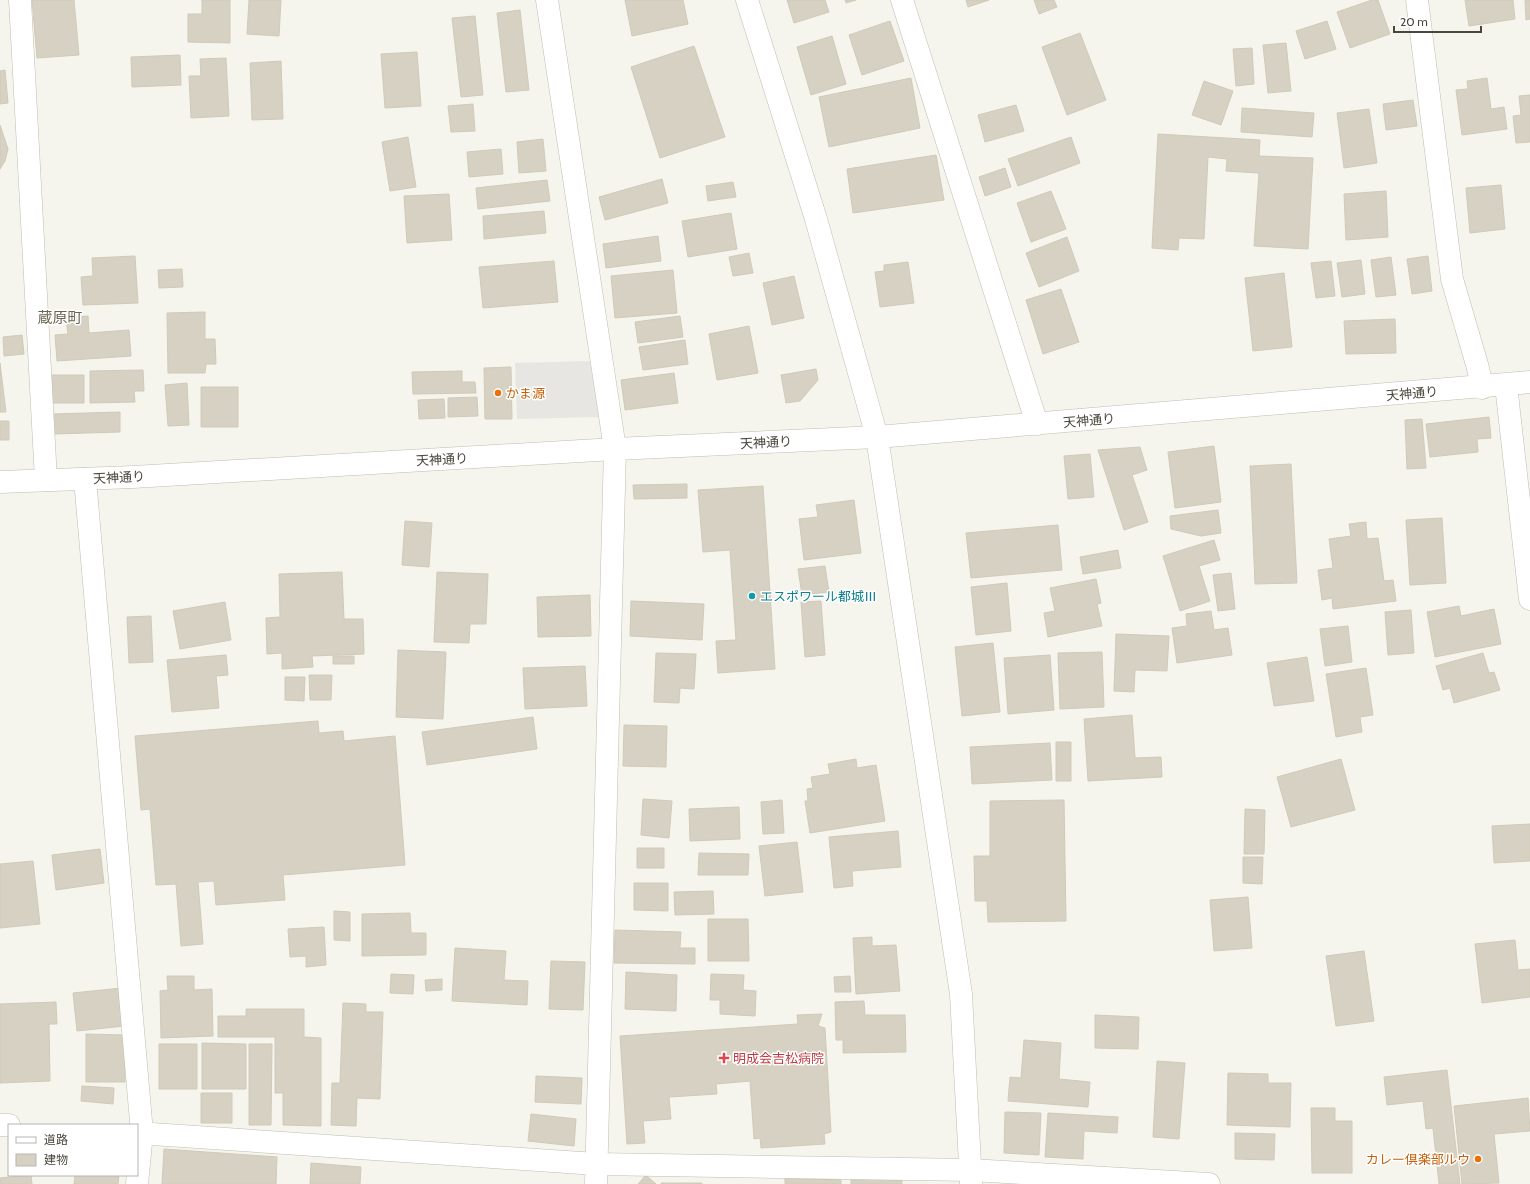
<svg xmlns="http://www.w3.org/2000/svg" width="1530" height="1184" font-family="Cabin,'Noto Sans JP',sans-serif">
<rect width="100%" height="100%" fill="#f5f4ed"/>
<path fill="#e7e6e3" d="M590,361L599,417L517,419L515,363Z"/>
<path fill="#d6d1c3" stroke="#d0cab7" d="M32,0H74L79,55L37,58Z
M202,0H230V43L188,42V14H202Z
M249,0H281L279,36L247,34Z
M625,0H683L688,24L632,36Z
M787,0H825L829,12L794,23Z
M845,0H856L846,3Z
M966,0H989L968,7Z
M1034,0H1054L1057,7L1039,14Z
M1372,0H1378L1390,34L1350,48L1337,12Z
M1465,0H1513L1515,19L1469,26Z
M1525,0H1530V19L1526,20Z
M520,10L529,90L506,92L497,13Z
M475,16L483,95L461,97L452,18Z
M890,21L904,61L862,75L849,35Z
M1327,21L1336,49L1305,59L1296,31Z
M1080,33L1106,100L1067,115L1042,47Z
M832,36L846,84L811,95L797,47Z
M1286,43L1291,91L1268,93L1263,45Z
M694,46L725,137L660,158L631,67Z
M1252,48L1254,84L1236,86L1233,49Z
M417,52L421,106L385,108L381,54Z
M180,55L181,85L132,87L131,57Z
M226,58L229,116L191,118L189,76H201L200,59Z
M281,61L283,119L252,120L250,63Z
M5,70L8,103L0,104V71Z
M911,78L920,128L829,147L819,97Z
M1487,78L1491,109L1504,107L1507,129L1462,135L1456,90L1468,89L1467,81Z
M1204,81L1233,91L1221,125L1192,115Z
M1530,95V142L1516,143L1513,116L1521,115L1519,96Z
M1413,100L1417,126L1386,130L1383,104Z
M473,104L475,131L451,132L448,106Z
M1016,105L1024,131L985,142L978,115Z
M1242,108L1314,113L1312,137L1241,132Z
M1369,109L1377,163L1344,168L1337,113Z
M0,125L8,149L5,161L0,169Z
M1158,134L1260,140L1259,156L1313,158L1308,249L1254,246L1259,173L1226,171L1227,159L1208,157L1204,239L1179,238L1178,250L1152,248Z
M408,137L416,187L390,191L382,142Z
M1071,137L1080,163L1018,186L1008,159Z
M543,139L546,171L519,173L517,142Z
M501,149L503,174L469,177L467,152Z
M936,155L944,200L853,213L847,169Z
M1005,168L1011,187L985,196L979,177Z
M662,179L668,203L605,220L599,197Z
M547,180L550,201L478,209L476,188Z
M733,182L736,197L708,201L706,186Z
M1501,185L1505,229L1470,233L1466,188Z
M1051,191L1066,229L1031,242L1017,203Z
M1386,191L1388,237L1346,240L1344,194Z
M449,194L452,240L407,243L404,196Z
M544,211L546,233L484,239L483,216Z
M731,213L737,249L688,257L682,221Z
M658,236L661,261L606,268L603,244Z
M1067,237L1079,271L1039,287L1026,253Z
M749,253L753,273L733,276L729,257Z
M135,256L138,303L83,305L81,277L93,276L92,258Z
M1428,256L1432,291L1412,294L1407,259Z
M1391,257L1396,295L1376,297L1371,260Z
M1361,260L1365,294L1342,297L1337,263Z
M554,261L558,302L483,308L479,267Z
M1331,261L1335,296L1316,298L1311,263Z
M908,262L914,303L880,307L875,272L884,271V265Z
M182,269L183,287L159,288L158,270Z
M673,270L677,313L615,318L611,276Z
M1284,273L1292,347L1253,351L1245,278Z
M794,276L804,318L772,325L763,283Z
M1061,289L1079,342L1043,354L1026,300Z
M205,312V339H215L216,364H206L205,373H168L167,313Z
M88,316L89,333L129,330L131,356L57,361L55,335L68,334L66,318Z
M680,316L683,337L638,343L635,322Z
M1395,319L1396,353L1346,354L1344,321Z
M749,326L758,373L717,380L709,334Z
M22,335L24,354L4,356L3,337Z
M685,340L688,364L643,370L639,347Z
M0,363L6,412H0Z
M511,367L512,419H485L484,368Z
M816,369L818,380L800,401L786,403L781,375Z
M143,370L144,391H134L135,402L90,403V371Z
M462,371V382H475L476,393L413,394L412,372Z
M674,373L678,403L625,410L621,380Z
M49,375H84V403H49Z
M187,383L189,425L168,426L165,385Z
M201,387H238V427H201Z
M477,397L478,416L448,417V398Z
M444,399L445,418L419,419L418,400Z
M120,412V432L53,434L52,414Z
M1489,417L1491,438L1477,439L1478,452L1430,457L1426,424Z
M1422,419L1426,468L1407,469L1405,420Z
M0,421H9V440H0Z
M1214,446L1221,502L1175,508L1168,452Z
M1140,447L1147,470L1132,475L1148,522L1124,530L1098,450Z
M1090,454L1094,497L1068,499L1064,456Z
M1291,464L1297,583L1255,584L1250,466Z
M687,484V498L634,499L633,485Z
M763,486L775,669L718,673L716,641L736,640L730,550L703,552L698,490Z
M854,500L861,553L804,560L799,519L818,517L816,505Z
M1218,510L1221,533L1201,536L1171,529L1170,516Z
M1442,518L1446,583L1410,585L1406,520Z
M405,521L432,523L429,567L402,565Z
M1366,522L1367,539L1378,538L1384,581L1393,580L1396,601L1333,609L1332,598L1322,600L1318,570L1333,568L1329,539L1351,536L1349,524Z
M1058,525L1062,570L971,578L966,533Z
M1214,540L1220,560L1199,566L1210,601L1180,611L1163,556Z
M1118,550L1121,568L1083,574L1080,557Z
M825,566L829,592L802,595L798,569Z
M342,572L344,619H363L364,654L312,656L313,667L282,669V653L267,654L266,618L280,617L279,574Z
M437,572L488,574L486,624H470L469,643L434,642Z
M1231,573L1235,609L1218,611L1213,575Z
M1096,579L1101,603L1097,604L1102,626L1048,637L1044,613L1055,611L1050,588Z
M1007,583L1011,631L976,635L971,587Z
M590,595L591,636L538,637L537,597Z
M631,601L704,604L702,640L630,636Z
M821,601L825,655L805,657L801,602Z
M225,602L231,640L180,649L173,611Z
M1459,606L1461,616L1494,609L1501,644L1435,657L1427,612Z
M1411,610L1414,653L1388,655L1385,612Z
M1211,611L1214,630L1228,628L1232,655L1177,663L1172,628L1187,626L1186,614Z
M151,616L153,662L129,663L127,617Z
M1348,626L1352,662L1325,666L1320,629Z
M1116,634L1169,636L1167,671L1135,670L1134,692L1114,691Z
M993,643L1000,712L962,716L955,647Z
M398,650L446,652L443,719L396,717Z
M1102,652L1104,707L1060,709L1058,653Z
M656,653L696,654L694,689L680,688L679,703L654,702Z
M1483,653L1489,673L1494,672L1500,690L1454,703L1450,688L1443,690L1436,666Z
M226,655L228,675L216,676L219,708L172,712L167,660Z
M1050,655L1054,710L1008,714L1004,658Z
M333,656H354V664H333Z
M1307,657L1314,701L1274,706L1267,663Z
M585,666L587,706L525,709L523,668Z
M1366,668L1373,715L1360,717L1362,732L1336,737L1326,674Z
M309,675H332L331,700H310Z
M285,677H305L304,701L285,700Z
M1132,715L1135,758L1161,757L1162,777L1088,781L1084,719Z
M533,717L537,749L427,765L422,732Z
M318,721L319,733L343,731L344,741L395,736L405,865L283,875L285,900L216,905L214,881L198,882L203,944L181,946L176,884L156,885L150,809L141,810L135,736Z
M624,725L667,726L666,767L623,766Z
M1056,742H1071V781H1056Z
M1050,743L1052,780L972,784L970,747Z
M856,759L857,768L876,765L885,821L810,833L805,801H808L807,789L813,788L811,777L830,774L828,764Z
M1341,759L1355,810L1291,827L1277,777Z
M643,799L672,801L669,838L641,835Z
M782,800L784,833L763,834L761,802Z
M1064,800L1066,921L988,922L987,901H975L974,856H990V801Z
M739,807L740,839L690,841L689,809Z
M1245,809L1265,810L1264,854H1244Z
M1530,824V861L1494,863L1492,826Z
M898,831L901,867L852,871L853,886L834,888L829,837Z
M797,842L803,892L765,896L759,846Z
M637,848H664V868H637Z
M100,849L104,883L56,890L52,855Z
M699,853L749,854L748,875H698Z
M1243,857H1263L1262,884L1243,883Z
M33,861L40,924L0,928V864Z
M634,883H668V911L634,910Z
M713,891L714,914L675,915L674,892Z
M1248,897L1252,948L1214,951L1210,900Z
M334,911L350,912V941L334,940Z
M410,913L411,933H426V955L362,956V914Z
M708,919H748L749,961H708Z
M324,927L326,965L306,967V956L290,957L288,929Z
M615,930L681,932L680,948H695V964L614,963Z
M872,937V946L896,945L900,991L856,994L853,938Z
M1515,940L1518,970L1530,969V997L1482,1003L1475,944Z
M455,948L506,951L504,980L528,981L527,1005L452,1001Z
M1364,951L1374,1021L1336,1026L1326,956Z
M551,961L585,962L583,1010L549,1009Z
M626,972L677,975L676,1011L625,1009Z
M391,974L414,975L413,994L390,993Z
M711,974L744,975L743,990L756,991L755,1016L720,1014V1000H710Z
M167,976H194V990L212,989L213,1036L161,1038L160,991L168,990Z
M850,976L851,992H835L834,977Z
M442,979V990L426,991L425,980Z
M121,988L125,1026L77,1031L73,993Z
M864,1001L865,1015H905L906,1052L843,1053V1040H836L835,1002Z
M56,1002L57,1024H49L50,1081L0,1083V1004Z
M343,1003L366,1004V1012H383L380,1099L357,1098L356,1126L331,1125L332,1083H340Z
M246,1009H304V1037L321,1038V1126L283,1125V1093H275V1037H218V1016H246Z
M822,1014L818,1026L825,1028L831,1132L824,1134L825,1144L761,1148L760,1138L754,1139L750,1081L716,1084L717,1094L669,1097L671,1119L643,1121L645,1143L627,1144L620,1036L798,1024L797,1015Z
M1095,1015L1139,1017L1138,1049L1095,1048Z
M86,1034L125,1035V1082H86Z
M1024,1040L1061,1043L1059,1079L1090,1082L1088,1107L1008,1101L1010,1077L1021,1078Z
M202,1043L246,1044V1089H202Z
M159,1044H197V1089H159Z
M249,1044H272L271,1125H249Z
M1157,1061L1185,1063L1179,1139L1153,1137Z
M1447,1070L1460,1184H1439L1433,1128L1426,1129L1423,1101L1387,1105L1384,1077Z
M1228,1073L1268,1074V1083H1291L1290,1127L1227,1125Z
M536,1076L582,1078L581,1104L535,1102Z
M82,1086L114,1088L113,1104L81,1101Z
M201,1093H232V1123H201Z
M1528,1098L1530,1131L1494,1134L1499,1183L1462,1184L1454,1106Z
M1311,1108H1335V1121H1352V1173H1312Z
M1005,1112L1041,1113L1039,1155L1004,1153Z
M1048,1113L1118,1117L1117,1133L1084,1131L1083,1159L1045,1157Z
M531,1114L576,1119L574,1146L528,1141Z
M1235,1133L1275,1134L1274,1160L1235,1159Z
M164,1149L277,1157L276,1184H162Z
M311,1163L361,1167L360,1184H310Z
M31,1175L32,1184H0V1178Z
M75,1175H119L118,1184H74Z
M646,1175L656,1184H638Z
M785,1178L841,1180V1184H785Z
M902,1178V1184H851V1180Z
M661,1183H702V1184H661Z"/>
<g fill="none" stroke-linecap="round" stroke-linejoin="round">
<defs>
<path id="minor" d="M20,0L46,480
M547,0L615,449L596,1184
M902,0L1037,424
M1417,0L1452,279L1478,368L1482,388
M1506,385L1530,599
M85,479L142,1133L137,1184
M0,1125H9
M137,1133L596,1164L971,1170L1209,1184"/>
<path id="tertiary" d="M747,0L816,219L877,437L961,994L971,1184
M0,482L133,477L615,449L877,437L1530,382"/>
</defs>
<use href="#minor" stroke="#c0bdb0" stroke-width="23"/>
<use href="#tertiary" stroke="#c0bdb0" stroke-width="23"/>
<use href="#minor" stroke="#fff" stroke-width="22"/>
<use href="#tertiary" stroke="#fff" stroke-width="22"/>
</g>
<g fill="#e8710a" stroke="#fff" stroke-width="1.5">
<circle cx="498" cy="393" r="4"/>
<circle cx="1478" cy="1159" r="4"/>
</g>
<circle fill="#0f9aa8" stroke="#fff" stroke-width="1.5" cx="752" cy="596" r="4"/>
<path fill="#e0444e" stroke="#fff" stroke-width="1.5" d="M722 1052h4v4h4v4h-4v4h-4v-4h-4v-4h4z"/>
<g text-anchor="middle" stroke-width="3" stroke-linejoin="round" paint-order="stroke">
<g font-size="13" fill="#c56008" stroke="#fff" text-anchor="start">
<text x="506" y="398">かま源</text>
<text x="1470" y="1164" text-anchor="end">カレー倶楽部ルウ</text>
</g>
<g font-size="13" fill="#49463b" stroke="#fff">
<text transform="translate(1412 393) rotate(-5)" y="5">天神通り</text>
<text transform="translate(1089 420) rotate(-5)" y="5">天神通り</text>
<text transform="translate(766 442) rotate(-3)" y="5">天神通り</text>
<text transform="translate(442 459) rotate(-3)" y="5">天神通り</text>
<text transform="translate(119 477) rotate(-3)" y="5">天神通り</text>
</g>
<g font-size="13" fill="#0d838f" stroke="#fff" text-anchor="start">
<text x="760" y="601">エスポワール都城Ⅲ</text>
</g>
<g font-size="13" fill="#be3a42" stroke="#fff" text-anchor="start">
<text x="733" y="1063">明成会吉松病院</text>
</g>
<g font-size="15" fill="#6b6553" stroke="#fff">
<text x="60" y="323">蔵原町</text>
</g>
</g>
<rect x="8" y="1124" width="130" height="52" fill="#ffffff" stroke="#b6b5b1"/>
<rect x="16" y="1137" width="20" height="6" fill="#ffffff" stroke="#b6b5b1"/>
<text x="44" y="1144" font-size="12" fill="#49463b">道路</text>
<rect x="16" y="1154" width="20" height="12" fill="#d6d1c3" stroke="#b6b5b1"/>
<text x="44" y="1164" font-size="12" fill="#49463b">建物</text>
<path d="M1394 26v6h87v-6" fill="none" stroke="#49463b" stroke-width="2"/>
<text x="1400" y="26" font-size="12" fill="#49463b" stroke="#ffffff" stroke-width="3" paint-order="stroke">20 m</text>
</svg>
